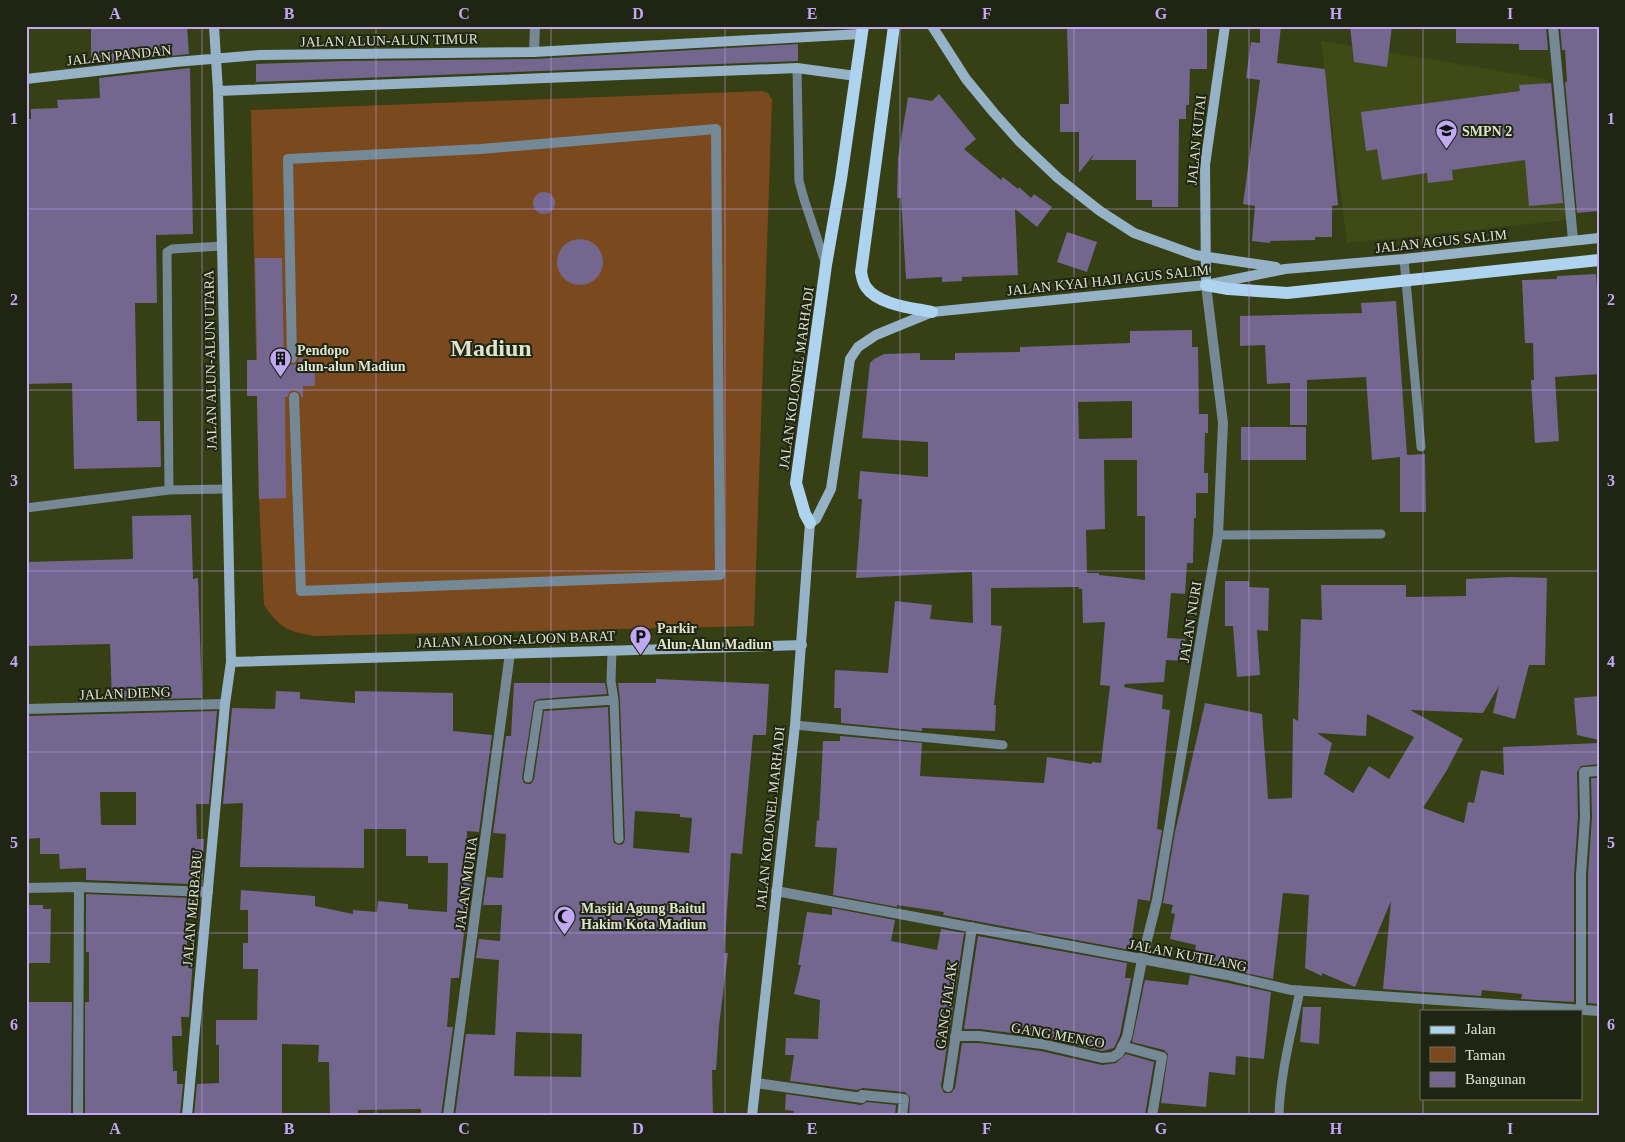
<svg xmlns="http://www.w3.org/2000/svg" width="1625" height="1142" font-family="'Times New Roman',serif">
<rect width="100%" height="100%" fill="#373f15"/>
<path fill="#404a17" d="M1321,41L1546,79L1567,220L1347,243Z"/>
<path fill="#7a491d" d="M762,91L768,93L772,100L754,626L315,636C289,632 279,628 264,605L259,499L251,110Z"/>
<path fill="#73668f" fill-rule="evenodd" d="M91,26H187L189,54L99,64V58H91Z
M1067,26H1207V69H1190L1189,105H1186V119H1179L1178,207H1152V200H1136V160H1091L1094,154L1079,173V132H1060V104H1069Z
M1260,26H1281L1277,63L1325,69L1338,205L1332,206V237H1315V240L1270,241V243L1252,241L1255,206L1243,204L1260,80L1246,78L1251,42L1260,43Z
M1350,26H1392L1387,67L1354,62Z
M1456,26H1546L1548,50H1519V44L1456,43Z
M1560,26H1599V211L1577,213L1565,82H1567L1565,50H1562Z
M798,44V61L256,82V64L343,61L534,59Z
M190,68L193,234L156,235L157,303H135L137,421H160L161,467L74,469L72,383L26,384V119H31V109L58,108L57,100L100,98L99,78Z
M1551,83L1563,203L1529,206L1525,160L1452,170L1453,180L1428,183L1427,173L1382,180L1377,149L1366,151L1361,112L1520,91L1519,85Z
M939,94L976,139L964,149L1001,180L1003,177L1018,189L1019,187L1031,198L1034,194L1052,207L1037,227L1015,209L1018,275L962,277V281L942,282V277L906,279L901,198H897L898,158L908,97L932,101Z
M533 203a11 11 0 1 1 22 0a11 11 0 1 1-22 0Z
M1067,232L1097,242L1087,272L1057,262Z
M557 262a23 23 0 1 1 46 0a23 23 0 1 1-46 0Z
M255,258H282L284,358L288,364L293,365L298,362L299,358H303V369H315V386H303V397H301L300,393L294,390L290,391L287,397H285L286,498L259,499L257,396H247V360H257Z
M1596,274L1599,313V374L1555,377L1559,441L1535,443L1531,380H1534L1533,343H1525L1522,280L1557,279V276Z
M1396,301L1407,455L1425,454L1426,512H1400V457L1372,460L1366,377L1307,380V425H1290V383L1267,384L1265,345L1240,346V316L1362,313L1361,303Z
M1192,330V347H1198L1199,414H1208V433H1205L1204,473H1208V493H1196V518H1194L1193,563H1187L1185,594L1171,593L1167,638L1185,639L1184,661L1166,660L1164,682L1125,684L1124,687L1163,695L1162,709L1170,710L1157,829L1162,830L1150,899V901L1138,899L1130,950L943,915L944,912L897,905V907L833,895L837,848L815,847L817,820L819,821L823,741H840V736L922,743L920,776L1044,783L1047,757L1092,764V762L1101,763L1110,686L1100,685L1105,622L1083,623L1082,589H1079V587L991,588V625L1002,626L994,705H996L995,731L922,728V731L841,723V708H834L835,670L888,673L895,601L932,605L930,619L973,623L972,572L856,578L862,499H858L860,471L928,477V442L862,438L870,363L874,359L884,354L920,353V360H955V353L1020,352V347L1130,343V331ZM1132,401V438L1079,439L1078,402ZM1104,460H1137V516H1145V580L1099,575V573H1087L1086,530L1105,529Z
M1241,427H1306V460H1241Z
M191,515L193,579L198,578L202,698L112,700L110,644L26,646V562L133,559L132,516Z
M1511,577L1547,578L1545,665H1529L1515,719L1493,713L1499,686L1483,713L1410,710L1463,739L1447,770L1423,808L1464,823L1468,802L1474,803L1481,770L1504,775L1503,747L1599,743V764L1581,766L1577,772L1578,817L1574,875V1002L1521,999L1522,994L1482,990L1481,996L1383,989L1391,901L1355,987L1322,973V976L1305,968L1309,895L1283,893L1273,979L1193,962L1196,945L1170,939L1175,914L1171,913L1173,905L1163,903L1175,832L1205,703L1262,714L1268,799L1292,798L1293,718L1298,721L1301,619L1322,620L1321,585H1406V597L1466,596V579ZM1367,714L1414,737L1389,779L1369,766L1353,793L1324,774L1332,743L1317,733L1366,736Z
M1225,581H1249V587L1269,588L1268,631L1257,630L1260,675L1237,677L1233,626H1225Z
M656,679L769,684L766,735H753L742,854L731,853L724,953H728L719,1026L716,1070H712L713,1116H455L466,1034L495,1035L499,960L476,958L479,939L500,941L502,905H483L487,877L503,878L506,834L493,833L506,736H511L514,683H605L607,694L539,699L534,701L522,778L524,783L527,784H531L534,779L544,711L608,707L613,839L614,843L619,845L623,844L625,839L620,700L618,683H656ZM635,811L680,814V817L692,818L689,853L633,848ZM516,1032L582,1034L581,1077L514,1076Z
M276,691L300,692V699L355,703V691L453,693V731L492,735L479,832L467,831L466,877H473L469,905H467L459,978H451L447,1027H453L441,1116H421V1109L358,1110V1116H330L329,1062H318L319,1045L282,1044V1116H194L197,1084L219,1083V1045H216V1020H257L258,969H243V943H248V910H240L241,890L315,896V906L353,914V910L377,912L378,901L408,904V909L447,912L448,863H428V856H406V829H364V868L240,867L243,803L223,804L232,708L275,709Z
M1599,696V740L1577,735L1574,698Z
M217,711L209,804H196L197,839H204L202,878H191V884L86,880V868L60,869L59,854H40V838L26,839L27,716ZM100,792H136V825H101Z
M1591,778H1599V1004L1588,1003V875L1592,817Z
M86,894L191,898V918H187V958H193L189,1017H181L182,1036H172L173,1071H177V1084H183L180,1116H85V1002H89V952H86Z
M26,905H43V909H51L50,963H26Z
M832,908L895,920L891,941L937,950L941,929L964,933L941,1086L944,1093H951L955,1088L962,1043H979L1041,1051L1102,1065L1116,1063L1126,1054L1154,1062L1145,1115L909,1116L910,1097L905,1092L863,1088L857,1090L790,1081L794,1055H785L786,1038L818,1039L820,1000L794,994L801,965H798L807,912L832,915Z
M978,936L1127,963L1125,978H1131L1120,1035L1114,1048L1102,1051L1043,1037L980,1029H964Z
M1190,975L1271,992L1264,1059L1236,1056L1235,1075L1209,1072L1206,1107L1161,1103L1168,1054L1164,1050L1132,1042L1145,980L1188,985Z
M26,1002H72L71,1116H26Z
M1303,1007H1321L1319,1044L1300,1042Z
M786,1094L861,1105L867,1102L896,1105L895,1116H793L794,1111L785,1110Z"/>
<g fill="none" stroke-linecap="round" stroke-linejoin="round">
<path stroke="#758895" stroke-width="9" d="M797,68L799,181L804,199L825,262
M1404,259L1421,447
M169,490L167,252L172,249L222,246
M26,508L169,490L226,489
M1218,535L1381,534
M612,650L611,681L614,700L619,839
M795,725L1003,745
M528,778L539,705L614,700
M1279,1116C1280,1073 1292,1031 1300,990"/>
<path stroke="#758895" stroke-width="10" d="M1553,26L1573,240
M534,52L535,26
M292,358L288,159L481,149L716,129L720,575L301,591L294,397
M26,709L225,704
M26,888L79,887
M776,891L1227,975L1291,990L1599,1011
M1581,1010V875L1585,817L1584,772L1599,771
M955,1036H979L1042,1044L1102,1058L1113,1057L1119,1053L1127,1037L1142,960L1157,900L1218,535L1223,423L1206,285
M1122,1046L1162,1057L1152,1116
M756,1083L862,1098V1095L904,1099L902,1116
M948,1087L972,927
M78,1116L79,887L208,892
M448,1116L510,653"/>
<path stroke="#96b2c7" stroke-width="10" d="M932,26L966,79L994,113L1019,141L1058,178L1100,211L1134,233L1195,255L1276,267
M26,79L175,62L259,55L534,52L861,34
M218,91L797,68L856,76
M1206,285L1205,165L1225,26
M231,662L802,645
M187,1116L225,704L231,662L222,246L218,91L214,26
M752,1116L795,725L810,523L816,519L831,489L850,359L858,347L876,335L932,312L1206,285L1285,269L1404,259L1599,238"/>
<path stroke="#aed3ee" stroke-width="12" d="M894,26L861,272C862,277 863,283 866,287C878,305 913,308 932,312
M1206,285L1228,289L1287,293L1599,260
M810,523L805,514L796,483L826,265L841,179L863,26"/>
</g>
<path fill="none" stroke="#c1a8f3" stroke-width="1" stroke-opacity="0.55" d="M202,26V1116M376,26V1116M551,26V1116M725,26V1116M900,26V1116M1074,26V1116M1249,26V1116M1423,26V1011M26,209H1599M26,390H1599M26,571H1599M26,752H1599M26,933H1599M1423,1098V1116"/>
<defs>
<symbol id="school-pin" viewBox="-11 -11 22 30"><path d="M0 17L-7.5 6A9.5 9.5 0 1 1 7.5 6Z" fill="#c1a8f3" stroke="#202412"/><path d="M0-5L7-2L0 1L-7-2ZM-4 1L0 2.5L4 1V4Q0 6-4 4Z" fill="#111"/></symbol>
<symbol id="building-pin" viewBox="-11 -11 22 30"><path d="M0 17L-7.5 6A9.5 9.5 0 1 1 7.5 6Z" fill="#c1a8f3" stroke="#202412"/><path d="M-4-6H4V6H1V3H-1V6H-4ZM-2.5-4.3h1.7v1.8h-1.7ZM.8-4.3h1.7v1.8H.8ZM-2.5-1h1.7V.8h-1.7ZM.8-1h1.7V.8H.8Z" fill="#111"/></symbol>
<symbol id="parking-pin" viewBox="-11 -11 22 30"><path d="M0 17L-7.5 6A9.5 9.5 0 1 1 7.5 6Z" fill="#c1a8f3" stroke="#202412"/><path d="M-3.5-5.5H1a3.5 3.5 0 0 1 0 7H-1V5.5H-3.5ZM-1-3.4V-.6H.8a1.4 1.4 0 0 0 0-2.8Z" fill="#111"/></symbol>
<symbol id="mosque-pin" viewBox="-11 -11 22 30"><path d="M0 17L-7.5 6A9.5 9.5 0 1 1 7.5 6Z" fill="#c1a8f3" stroke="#202412"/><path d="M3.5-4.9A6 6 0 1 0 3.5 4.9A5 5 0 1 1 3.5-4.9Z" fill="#111"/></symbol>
</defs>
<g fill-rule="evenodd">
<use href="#school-pin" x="1434" y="118" width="25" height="34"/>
<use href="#building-pin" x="268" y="346" width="25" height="34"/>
<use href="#parking-pin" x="628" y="624" width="25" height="34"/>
<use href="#mosque-pin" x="552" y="904" width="25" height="34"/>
</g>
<g text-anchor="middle" stroke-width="4" stroke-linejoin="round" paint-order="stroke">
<g font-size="14" fill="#dee4cd" stroke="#202412">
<text transform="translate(389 40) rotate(-1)" y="5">JALAN ALUN-ALUN TIMUR</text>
<text transform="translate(119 55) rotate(-6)" y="5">JALAN PANDAN</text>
<text transform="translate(1196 140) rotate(-84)" y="5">JALAN KUTAI</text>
<text transform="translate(1441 241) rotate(-6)" y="5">JALAN AGUS SALIM</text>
<text transform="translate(1108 280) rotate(-6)" y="5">JALAN KYAI HAJI AGUS SALIM</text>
<text transform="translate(210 360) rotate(-91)" y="5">JALAN ALUN-ALUN UTARA</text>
<text transform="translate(796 378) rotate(-82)" y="5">JALAN KOLONEL MARHADI</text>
<text transform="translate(1190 622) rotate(-81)" y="5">JALAN NURI</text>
<text transform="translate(516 639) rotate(-2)" y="5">JALAN ALOON-ALOON BARAT</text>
<text transform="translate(125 693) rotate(-2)" y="5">JALAN DIENG</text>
<text transform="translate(770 818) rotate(-84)" y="5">JALAN KOLONEL MARHADI</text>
<text transform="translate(466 883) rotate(-82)" y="5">JALAN MURIA</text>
<text transform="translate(192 908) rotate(-85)" y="5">JALAN MERBABU</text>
<text transform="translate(1188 955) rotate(11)" y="5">JALAN KUTILANG</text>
<text transform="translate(946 1005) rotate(-82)" y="5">GANG JALAK</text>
<text transform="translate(1058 1035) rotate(10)" y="5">GANG MENCO</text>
</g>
<g font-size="14" font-weight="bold" fill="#dee4cd" stroke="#202412" text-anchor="start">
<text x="1462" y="136">SMPN 2</text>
<text x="297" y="355">Pendopo<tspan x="297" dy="16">alun-alun Madiun</tspan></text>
<text x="657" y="633">Parkir<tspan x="657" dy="16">Alun-Alun Madiun</tspan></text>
<text x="581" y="913">Masjid Agung Baitul<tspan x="581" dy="16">Hakim Kota Madiun</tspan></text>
</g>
<g font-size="24" font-weight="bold" fill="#dee4cd" stroke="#202412">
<text x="491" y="356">Madiun</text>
</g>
</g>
<rect width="1625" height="1142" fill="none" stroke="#202412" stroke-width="55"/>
<rect x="1420" y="1010" width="162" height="90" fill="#202412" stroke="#6c715d"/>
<rect x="1430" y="1026" width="25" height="8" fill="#aed3ee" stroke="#6c715d"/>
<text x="1465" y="1034" font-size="15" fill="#dee4cd">Jalan</text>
<rect x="1430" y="1047" width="25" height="15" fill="#7a491d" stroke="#6c715d"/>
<text x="1465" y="1060" font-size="15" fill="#dee4cd">Taman</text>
<rect x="1430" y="1072" width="25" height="15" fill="#73668f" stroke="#6c715d"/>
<text x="1465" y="1084" font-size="15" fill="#dee4cd">Bangunan</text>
<rect x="28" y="28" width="1570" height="1086" fill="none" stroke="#c1a8f3" stroke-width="2"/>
<g font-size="16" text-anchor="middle" font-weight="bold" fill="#c1a8f3">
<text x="115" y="19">A</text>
<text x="289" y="19">B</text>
<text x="464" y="19">C</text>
<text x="638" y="19">D</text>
<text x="812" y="19">E</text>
<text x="987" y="19">F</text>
<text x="1161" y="19">G</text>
<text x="1336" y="19">H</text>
<text x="1510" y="19">I</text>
<text x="14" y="124">1</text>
<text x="1611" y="124">1</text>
<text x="14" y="305">2</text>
<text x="1611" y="305">2</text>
<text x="14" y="486">3</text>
<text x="1611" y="486">3</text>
<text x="14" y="667">4</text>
<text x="1611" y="667">4</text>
<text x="14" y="848">5</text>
<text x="1611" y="848">5</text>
<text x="14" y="1030">6</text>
<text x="1611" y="1030">6</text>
<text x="115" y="1134">A</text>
<text x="289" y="1134">B</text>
<text x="464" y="1134">C</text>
<text x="638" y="1134">D</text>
<text x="812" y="1134">E</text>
<text x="987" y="1134">F</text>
<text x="1161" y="1134">G</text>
<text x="1336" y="1134">H</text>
<text x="1510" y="1134">I</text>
</g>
</svg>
